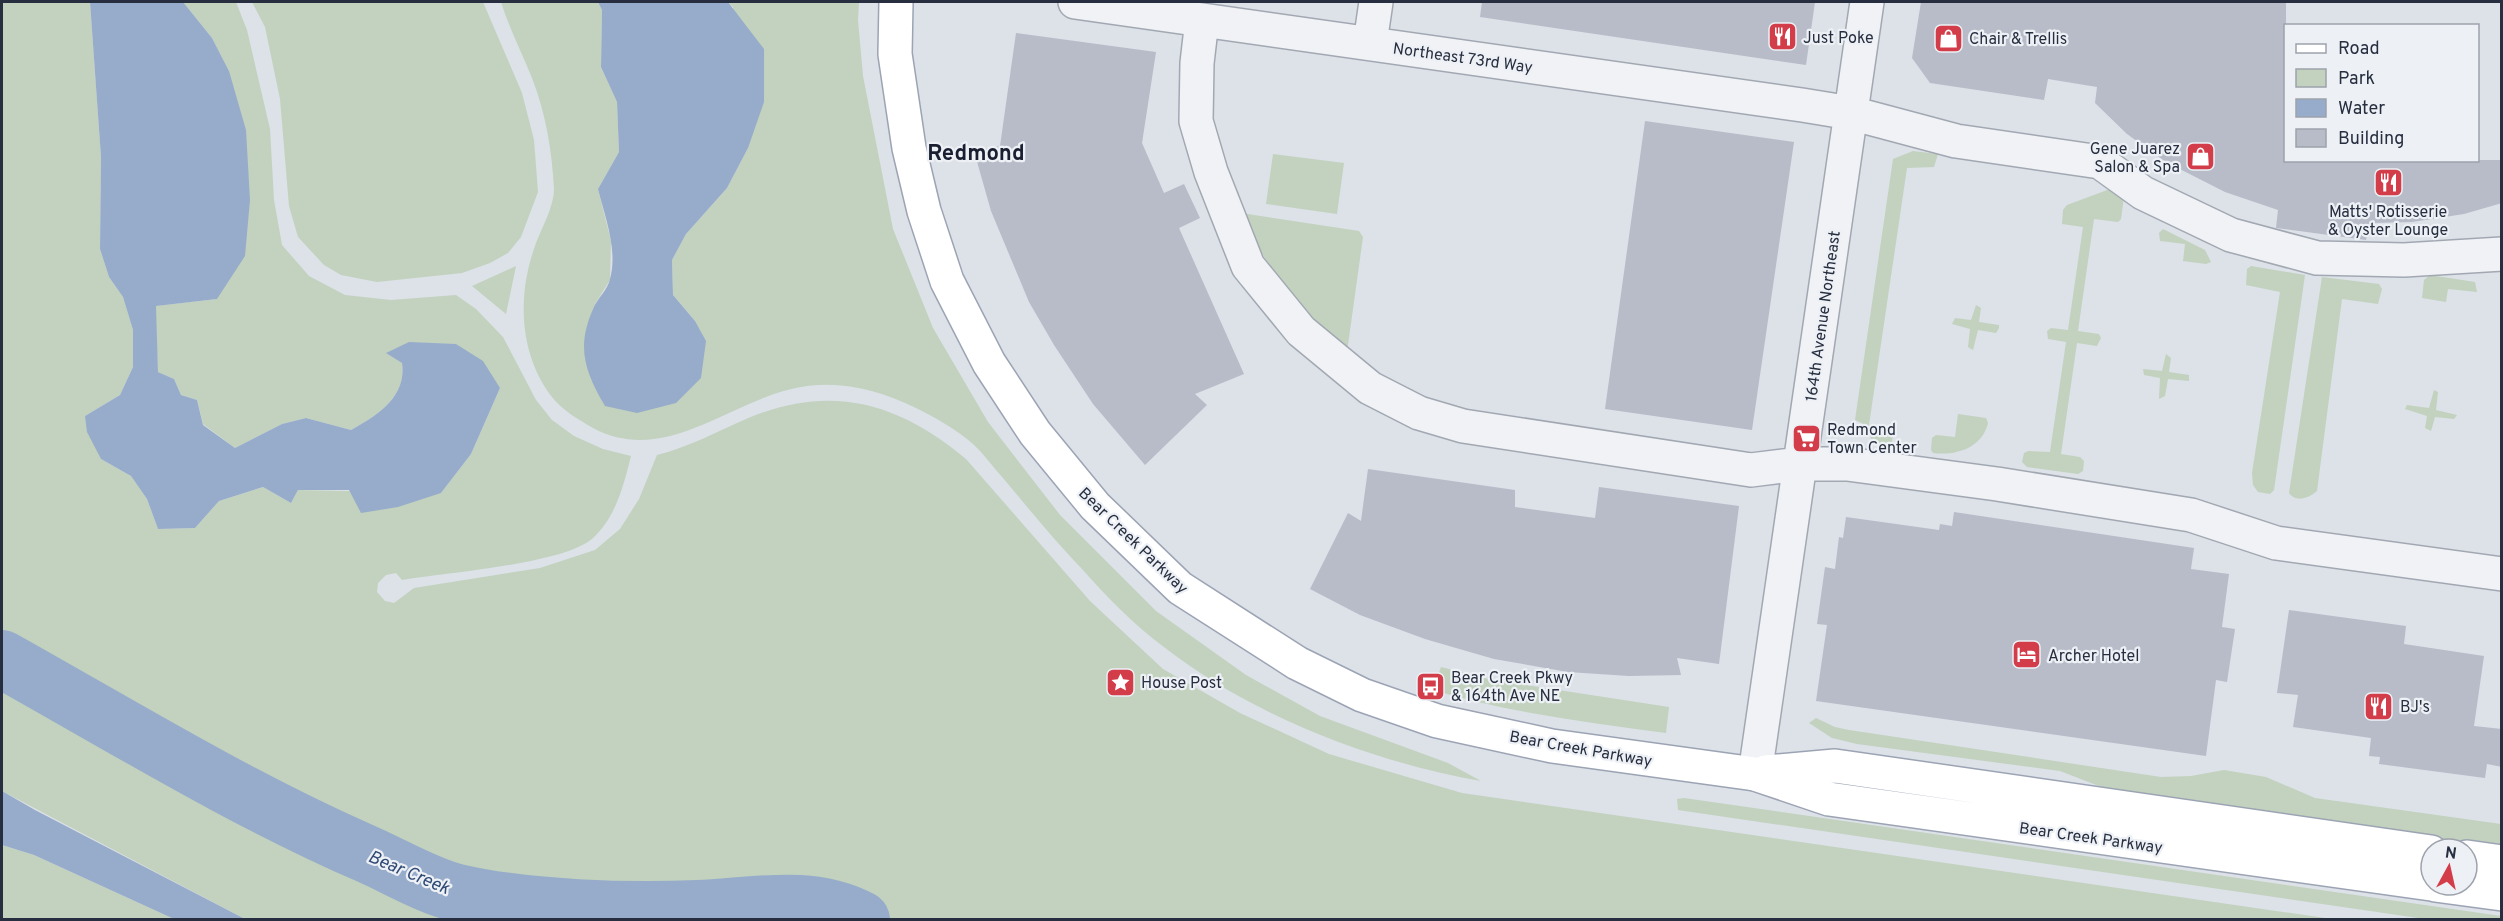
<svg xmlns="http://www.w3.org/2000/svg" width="2503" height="921" font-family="Overpass,sans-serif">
<rect width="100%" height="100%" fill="#dde1e8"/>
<path fill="#c2d2be" d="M2,2H90L101,157L100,249L109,277L123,297L133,330V367L120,395L85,416L101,459L131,476L147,499L158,529L195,528L219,501L263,487L291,503L298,490L441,493L471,454L500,388L387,352L402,363C407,397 377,416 351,430L306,418L282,424L235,448L203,424L197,400L181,395L174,379L158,372L155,306L217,299L229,71L212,38L183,2H236L247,30L270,129L274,200L282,245L309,276L345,295L391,300L456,295L476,309L503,337L536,400L552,420L574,436L603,449L631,456C624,484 616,517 593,538C565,564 443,573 402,580L396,573L386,575L378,583L377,592L385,601L394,603L414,588L540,568L595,550L620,529L639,499L657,455C689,447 716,432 746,419C830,383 898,402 966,459L1090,601L1163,669L1240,713L1329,754L1462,793L2332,919H245L2,791Z
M252,2H483L522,93L534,140L538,192L521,237L508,253L490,263L462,273L377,282L341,275L324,265L298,237L289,206L280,99L265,27Z
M501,2H598L602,10L601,67L617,102L619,152L598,189L611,241L610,280L595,304L695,321L673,295L672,260L686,234L727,188L748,148L733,7L728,2H859L858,20L863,76L893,229L933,328L988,422L1060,515L1156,611L1246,675L1320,716L1448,763L1481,781C1372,762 1251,715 1164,647C1134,625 1107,597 1082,569C1054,540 1029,509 1003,478C993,467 984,454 973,444C956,429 936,418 916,408C881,391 846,381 807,386C734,395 668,468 593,428C578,419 563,411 552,397C519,354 517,296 535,246C541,229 554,207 554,189C552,151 546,114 532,78C522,53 509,28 501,2Z
M1913,151L1938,154L1934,167L1907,168L1869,425L1890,429L1893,432L1892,443H1888L1886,445L1873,444L1866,425L1855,420L1893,159Z
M1273,154L1344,163L1337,214L1266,204Z
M2110,189L2124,197L2121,219L2118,222L2094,219L2078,331L2099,334L2101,338L2097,346L2077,343L2061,454L2080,457L2084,461L2083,471L2078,474L2027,467L2022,462L2024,453L2028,451L2050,452L2066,342L2048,339L2047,331L2051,328L2068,330L2083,227L2062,224L2063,210L2067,205Z
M1241,213L1359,231L1363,237L1347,352L1297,309L1268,264Z
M2163,229L2205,250L2211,262L2206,264L2183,261L2185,244L2160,241L2159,233Z
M516,266L506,314L472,286Z
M2251,266L2305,275L2274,490L2270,494L2258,492L2253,485L2252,473L2280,292L2246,285L2247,269Z
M2430,275L2475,282L2477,292L2448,289L2446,302L2422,298L2424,280Z
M2322,277L2379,284L2382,289L2378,304L2342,299L2317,491C2309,498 2296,503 2289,493Z
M1976,305L1981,308L1979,322L1999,325V328L1996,333L1978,330L1973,350L1968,347L1970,329L1952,324L1955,318L1971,320Z
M2166,354L2171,358L2169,372L2189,375V381L2168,379L2165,396L2159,399L2160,378L2144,375L2143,369L2162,371Z
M2434,390L2438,392L2436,410L2457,415L2454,419L2435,417L2431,431L2425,428L2427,416L2405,409L2407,405L2429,408Z
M1958,414L1986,418L1988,423C1982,448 1956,456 1933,453L1931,450L1932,438L1936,435L1955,437Z
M1441,667L1493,680L1669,707L1666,733C1587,722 1509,713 1433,690Z
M1816,718L1835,727L1849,730L2161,777L2191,776L2224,770L2266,777L2315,798L2501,824V852L2130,798L2060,771L1857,744L1832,738L1809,723Z
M1684,798L2501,916V919H2425L1678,810L1677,799Z
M2,845L34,855L174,919H2Z"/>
<path fill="#97acca" d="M90,2H183L212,38L229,71L246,130L250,200L245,256L217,299L156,306L158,372L174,379L181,395L197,400L203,425L235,448L282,424L306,418L351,430C377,416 407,397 402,363L386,353L409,342L456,344L483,361L500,388L471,454L441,493L398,507L361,513L349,490H298L291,503L263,487L219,501L195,528L158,529L147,499L131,476L101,459L87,432L85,416L120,395L133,367V330L123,297L109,277L100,249L101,157Z
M598,2H728L764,49V102L748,148L727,188L686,234L672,260L673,295L695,321L706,341L701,378L676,403L637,413L605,406C584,370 576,346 594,307C598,298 608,289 610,279C618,250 605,217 598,189L619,152L617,102L601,67L602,10Z
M2,791L35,810L245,919H174L34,855L2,845Z"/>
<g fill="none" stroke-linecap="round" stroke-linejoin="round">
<path stroke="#97acca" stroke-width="58" d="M2,659C122,726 242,800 369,855C396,867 430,887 458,893C527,909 627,912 698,909C752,907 810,893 861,920"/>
</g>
<path fill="#b7bcc8" d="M1482,2H1815L1806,65L1480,17Z
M1921,2H2286V160H2502V203L2464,214L2412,222L2370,223L2366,240L2276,228L2278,210L2225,192L2166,162L2127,134L2095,103L2097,87L2048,79L2044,100L1930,83L1912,58Z
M1016,33L1156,52L1142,143L1164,193L1184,184L1200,218L1179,228L1244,374L1195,394L1207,405L1145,465L1093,404L1054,345L1029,302L991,211L974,151L1000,146Z
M1645,121L1794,142L1752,430L1605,409Z
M1368,469L1515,490V507L1595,518L1599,487L1739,506L1719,664L1677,658L1681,675L1629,676L1568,672L1494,659L1425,639L1360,615L1310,589L1348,513L1361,521Z
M1954,512L2194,548L2191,569L2229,574L2222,627L2235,629L2227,682L2216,680L2206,756L1816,701L1827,625L1817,624L1825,567L1835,569L1839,537L1843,538L1846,517L1939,530L1940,524L1952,526Z
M2289,610L2406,626L2404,644L2484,656L2474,726L2502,729V767L2487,764L2485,778L2379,764L2380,757L2369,756L2371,738L2293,727L2298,695L2277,693Z"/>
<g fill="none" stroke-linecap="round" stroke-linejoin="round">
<defs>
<path id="minor" d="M1075,2L1802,105L1851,113L1956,141L2100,162L2143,193L2231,235L2317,258L2404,260L2502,254
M1202,20L1197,63L1196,121L1211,172L1248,266L1301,331L1370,388L1419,413L1463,426L1751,470L1800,464H1847L1997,484L2191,515L2276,543L2502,574
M1370,43L1376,2
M1755,774L1867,2"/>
<path id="major" d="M896,2L895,54L909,148L924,211L947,281L989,363L1035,433L1095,506L1180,588L1297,663L1362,695L1437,721L1552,746L1755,774L1829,799L2431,884
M1766,772L1835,766L2431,852
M2467,857L2502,862
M2435,885L2502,894"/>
</defs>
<use href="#minor" stroke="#a2a8b2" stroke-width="36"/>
<use href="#major" stroke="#9ca4b4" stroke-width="36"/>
<use href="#minor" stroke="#f0f2f6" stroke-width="33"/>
<use href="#major" stroke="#fff" stroke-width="33"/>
</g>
<defs>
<symbol id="restaurant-square" viewBox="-11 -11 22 22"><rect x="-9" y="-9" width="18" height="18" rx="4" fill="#d33d49" stroke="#edf0f5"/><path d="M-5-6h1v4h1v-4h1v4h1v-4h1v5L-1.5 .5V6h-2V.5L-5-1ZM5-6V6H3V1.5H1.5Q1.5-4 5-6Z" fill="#fff"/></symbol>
<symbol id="shop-square" viewBox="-11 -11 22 22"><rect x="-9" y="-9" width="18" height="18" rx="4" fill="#d33d49" stroke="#edf0f5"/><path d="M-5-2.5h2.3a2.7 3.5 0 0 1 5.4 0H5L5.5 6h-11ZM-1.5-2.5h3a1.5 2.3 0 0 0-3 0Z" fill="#fff"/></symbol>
<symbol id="supermarket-square" viewBox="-11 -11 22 22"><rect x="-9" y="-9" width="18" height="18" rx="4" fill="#d33d49" stroke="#edf0f5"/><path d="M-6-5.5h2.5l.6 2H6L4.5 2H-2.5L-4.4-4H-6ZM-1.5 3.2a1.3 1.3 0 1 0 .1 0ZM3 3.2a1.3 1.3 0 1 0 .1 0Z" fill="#fff"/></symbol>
<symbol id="hotel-square" viewBox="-11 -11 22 22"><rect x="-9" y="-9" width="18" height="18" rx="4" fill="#d33d49" stroke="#edf0f5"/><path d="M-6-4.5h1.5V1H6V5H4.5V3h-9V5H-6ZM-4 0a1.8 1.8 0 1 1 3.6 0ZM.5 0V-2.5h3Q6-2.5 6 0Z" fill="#fff"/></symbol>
<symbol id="sight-square" viewBox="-11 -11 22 22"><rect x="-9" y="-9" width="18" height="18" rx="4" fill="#d33d49" stroke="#edf0f5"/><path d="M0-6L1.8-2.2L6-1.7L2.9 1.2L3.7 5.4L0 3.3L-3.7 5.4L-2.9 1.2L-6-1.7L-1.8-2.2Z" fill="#fff"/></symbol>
<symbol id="bus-square" viewBox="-11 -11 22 22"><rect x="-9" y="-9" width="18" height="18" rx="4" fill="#d33d49" stroke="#edf0f5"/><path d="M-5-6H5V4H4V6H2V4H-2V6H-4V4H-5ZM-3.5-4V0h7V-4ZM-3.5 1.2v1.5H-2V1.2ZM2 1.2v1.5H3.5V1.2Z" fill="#fff"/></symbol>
</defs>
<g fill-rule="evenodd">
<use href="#restaurant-square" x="1766" y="20" width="33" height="33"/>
<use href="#shop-square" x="1932" y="22" width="33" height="33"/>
<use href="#shop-square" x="2184" y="140" width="33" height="33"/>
<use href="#restaurant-square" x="2372" y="166" width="33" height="33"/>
<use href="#supermarket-square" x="1790" y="422" width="33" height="33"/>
<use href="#hotel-square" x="2010" y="638" width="33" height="33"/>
<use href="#sight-square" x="1104" y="666" width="33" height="33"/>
<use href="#bus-square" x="1414" y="670" width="33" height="33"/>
<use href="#restaurant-square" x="2362" y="690" width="33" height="33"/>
</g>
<g text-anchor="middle" stroke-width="4.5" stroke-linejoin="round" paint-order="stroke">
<g font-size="16" fill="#262e3f" stroke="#edf0f5" text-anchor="start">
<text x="1803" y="43">Just Poke</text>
<text x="1969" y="44">Chair &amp; Trellis</text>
<text x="2180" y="154" text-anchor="end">Gene Juarez<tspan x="2180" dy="18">Salon &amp; Spa</tspan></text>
<text x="2388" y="217" text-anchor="middle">Matts' Rotisserie<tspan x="2388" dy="18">&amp; Oyster Lounge</tspan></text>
<text x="1827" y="435">Redmond<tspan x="1827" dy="18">Town Center</tspan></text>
<text x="2048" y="661">Archer Hotel</text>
<text x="1451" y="683">Bear Creek Pkwy<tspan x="1451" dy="18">&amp; 164th Ave NE</tspan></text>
<text x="1141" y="688">House Post</text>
<text x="2400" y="712">BJ's</text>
</g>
<g font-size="16" fill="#262e3f" stroke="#edf0f5">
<text transform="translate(1463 57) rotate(8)" y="6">Northeast 73rd Way</text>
<text transform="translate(1822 316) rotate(-82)" y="6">164th Avenue Northeast</text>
<text transform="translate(1134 540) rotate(44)" y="6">Bear Creek Parkway</text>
<text transform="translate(1581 748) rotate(10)" y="6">Bear Creek Parkway</text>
<text transform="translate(2091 837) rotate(8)" y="6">Bear Creek Parkway</text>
</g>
<g font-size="18" font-style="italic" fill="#2f4974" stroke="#edf0f5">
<text transform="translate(409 872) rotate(23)" y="6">Bear Creek</text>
</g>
<g font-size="22" font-weight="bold" fill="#191f30" stroke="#edf0f5">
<text x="976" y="160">Redmond</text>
</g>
</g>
<rect width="2503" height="921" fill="none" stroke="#262e3f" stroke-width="6"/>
<rect x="2284" y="24" width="195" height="138" fill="#edf0f5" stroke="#9da2ac" stroke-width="1.5"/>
<rect x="2296" y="44" width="30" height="9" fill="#ffffff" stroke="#9da2ac" stroke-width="1.5"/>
<text x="2338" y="54" font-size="18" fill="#262e3f">Road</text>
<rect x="2296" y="69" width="30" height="18" fill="#c2d2be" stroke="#9da2ac" stroke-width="1.5"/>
<text x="2338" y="84" font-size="18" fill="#262e3f">Park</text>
<rect x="2296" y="99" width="30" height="18" fill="#97acca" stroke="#9da2ac" stroke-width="1.5"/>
<text x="2338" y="114" font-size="18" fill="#262e3f">Water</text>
<rect x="2296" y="129" width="30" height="18" fill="#b7bcc8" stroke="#9da2ac" stroke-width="1.5"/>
<text x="2338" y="144" font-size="18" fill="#262e3f">Building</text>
<g transform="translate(2449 867) rotate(8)"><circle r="28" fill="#edf0f5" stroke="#9da2ac" stroke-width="1.5"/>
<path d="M0-4.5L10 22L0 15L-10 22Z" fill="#d33d49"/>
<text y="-9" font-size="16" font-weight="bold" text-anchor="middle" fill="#262e3f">N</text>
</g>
</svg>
